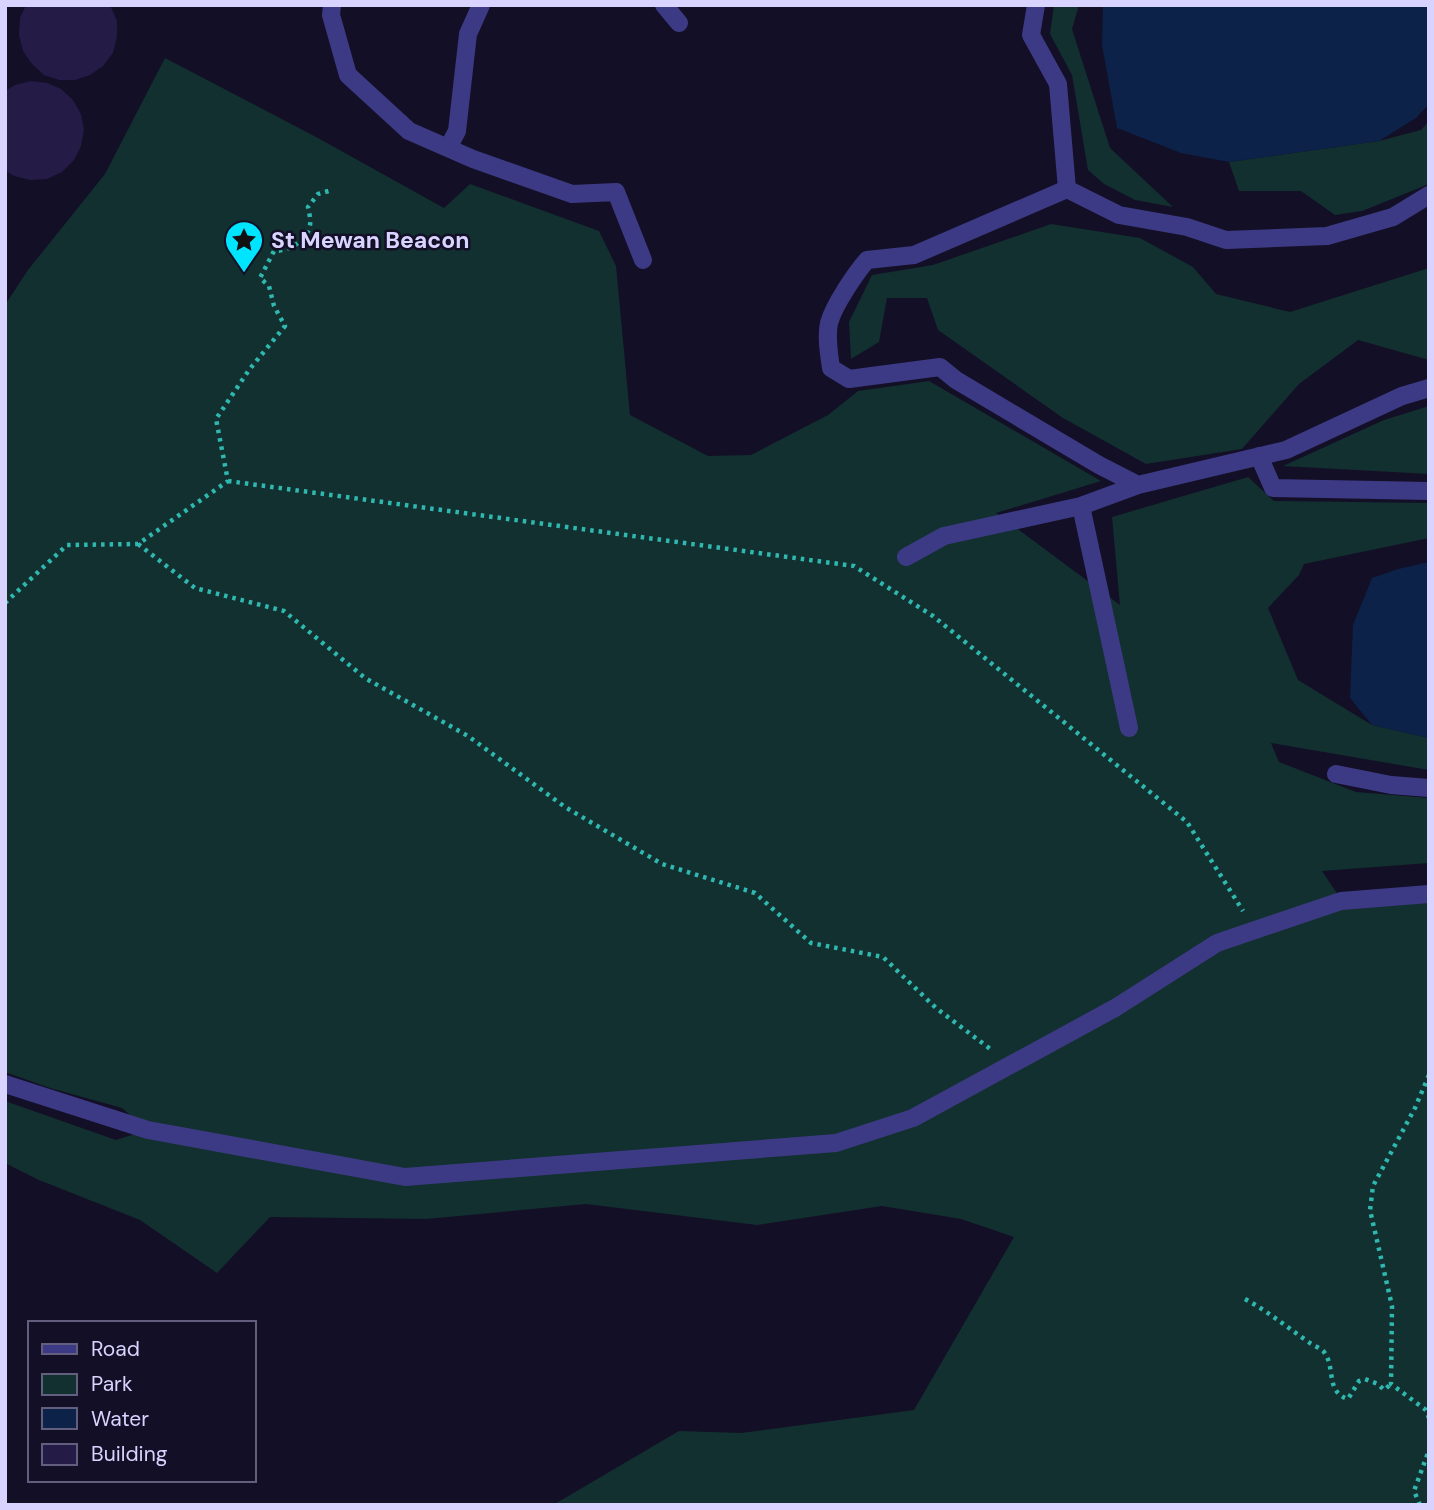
<svg xmlns="http://www.w3.org/2000/svg" width="1434" height="1510" font-family="'DM Sans',sans-serif">
<rect width="100%" height="100%" fill="#130f26"/>
<path fill="#12302f" d="M1054,5H1079L1072,29L1110,148L1173,207L1135,200L1104,184L1088,170L1072,75L1050,34Z
M165,58L318,138L444,208L470,184L599,231L616,266L630,415L708,456L751,455L828,415L858,391L929,381L1101,481L996,513L1120,605L1112,517L1248,477L1274,501L1429,503V538L1304,564L1299,575L1268,608L1298,680L1372,725L1429,738V770L1271,743L1279,762L1356,792L1429,798V863L1322,871L1342,901L1429,894V1505H553L679,1431L741,1433L914,1410L1014,1237L961,1219L882,1206L757,1225L586,1204L426,1219L270,1217L217,1273L140,1220L39,1180L5,1163V1101L116,1140L147,1130L122,1108L50,1088L5,1072V305L28,270L105,174Z
M1429,121V184L1362,211L1335,215L1301,191H1239L1229,162L1379,141L1421,130Z
M1051,224L1140,238L1193,267L1216,294L1290,312L1429,268V360L1358,340L1299,384L1242,449L1146,464L1063,418L938,330L927,298H887L879,342L851,359L849,322L872,275L933,265Z
M1429,406V474L1283,466L1384,420Z"/>
<path fill="#0c2248" d="M1103,5H1429V104L1416,118L1379,141L1229,162L1181,153L1117,128L1102,45Z
M1429,562V738L1372,725L1350,698L1353,625L1372,578L1398,569Z"/>
<path fill="#241b47" d="M26,5H110L117,21V37L113,53L103,66L90,75L75,80H59L44,75L32,64L23,51L19,35L20,18Z
M31,81L47,83L61,89L73,100L81,114L84,130L81,146L74,160L62,172L47,179L30,180L14,176L5,170V91L15,85Z"/>
<g fill="none" stroke-linecap="round" stroke-linejoin="round">
<path stroke="#2fb8b0" stroke-width="4.5" stroke-dasharray="3.5 5" stroke-linecap="butt" d="M228,481L854,566L933,616L1187,822L1243,911
M138,544L195,588L284,611L365,678L468,736L565,807L662,864L755,893L811,943L883,957L936,1008L993,1051
M5,603L67,545L138,544L228,481L216,419L249,370L285,326L274,306L269,286L260,278L274,251C289,251 307,241 310,225C311,220 309,212 308,207L318,194L332,190
M1429,1075L1415,1108L1373,1186L1370,1210L1392,1306L1391,1384L1426,1410L1429,1418
M1245,1299C1269,1312 1288,1328 1310,1343C1314,1346 1321,1348 1324,1352C1336,1367 1325,1392 1348,1399L1359,1381L1365,1379L1378,1384L1384,1390L1391,1384
M1420,1505L1414,1491L1429,1450"/>
<path stroke="#3d3a85" stroke-width="18" d="M332,5L331,15L348,75L409,131L473,159L572,194L616,192L643,260
M664,5L679,23
M1036,5L1031,35L1058,84L1067,189L1119,215L1187,227L1226,240L1327,236L1393,217L1429,195
M448,148L457,131L468,34L481,5
M1067,189L914,255L867,260C855,274 834,305 829,323C826,337 829,354 831,368L849,379L940,367L956,380L1099,465L1138,485L1286,450L1402,396L1429,388
M1259,456L1273,488L1429,491
M1081,506L1129,728
M906,557L944,536L1081,506L1138,485
M1336,774L1391,785L1429,788
M5,1084L148,1130L405,1177L836,1143L913,1118L1115,1008L1217,943L1341,901L1429,894"/>
</g>
<defs>
<symbol id="sight-pin" viewBox="-11 -11 22 30"><path d="M0 17L-7.5 6A9.5 9.5 0 1 1 7.5 6Z" fill="#00e5ff" stroke="#130f26"/><path d="M0-6L1.8-2.2L6-1.7L2.9 1.2L3.7 5.4L0 3.3L-3.7 5.4L-2.9 1.2L-6-1.7L-1.8-2.2Z" fill="#111"/></symbol>
</defs>
<g fill-rule="evenodd">
<use href="#sight-pin" x="222" y="218" width="44" height="60"/>
</g>
<g text-anchor="middle" stroke-width="5" stroke-linejoin="round" paint-order="stroke">
<g font-size="23" font-weight="bold" fill="#d9d4ff" stroke="#130f26" text-anchor="start">
<text x="271" y="248">St Mewan Beacon</text>
</g>
</g>
<rect width="1434" height="1510" fill="none" stroke="#d9d4ff" stroke-width="14"/>
<rect x="28" y="1321" width="228" height="161" fill="#130f26" stroke="#625e7d" stroke-width="2"/>
<rect x="42" y="1344" width="35" height="10" fill="#3d3a85" stroke="#625e7d" stroke-width="2"/>
<text x="91" y="1356" font-size="21" fill="#d9d4ff">Road</text>
<rect x="42" y="1374" width="35" height="21" fill="#12302f" stroke="#625e7d" stroke-width="2"/>
<text x="91" y="1391" font-size="21" fill="#d9d4ff">Park</text>
<rect x="42" y="1408" width="35" height="21" fill="#0c2248" stroke="#625e7d" stroke-width="2"/>
<text x="91" y="1426" font-size="21" fill="#d9d4ff">Water</text>
<rect x="42" y="1444" width="35" height="21" fill="#241b47" stroke="#625e7d" stroke-width="2"/>
<text x="91" y="1461" font-size="21" fill="#d9d4ff">Building</text>
</svg>
